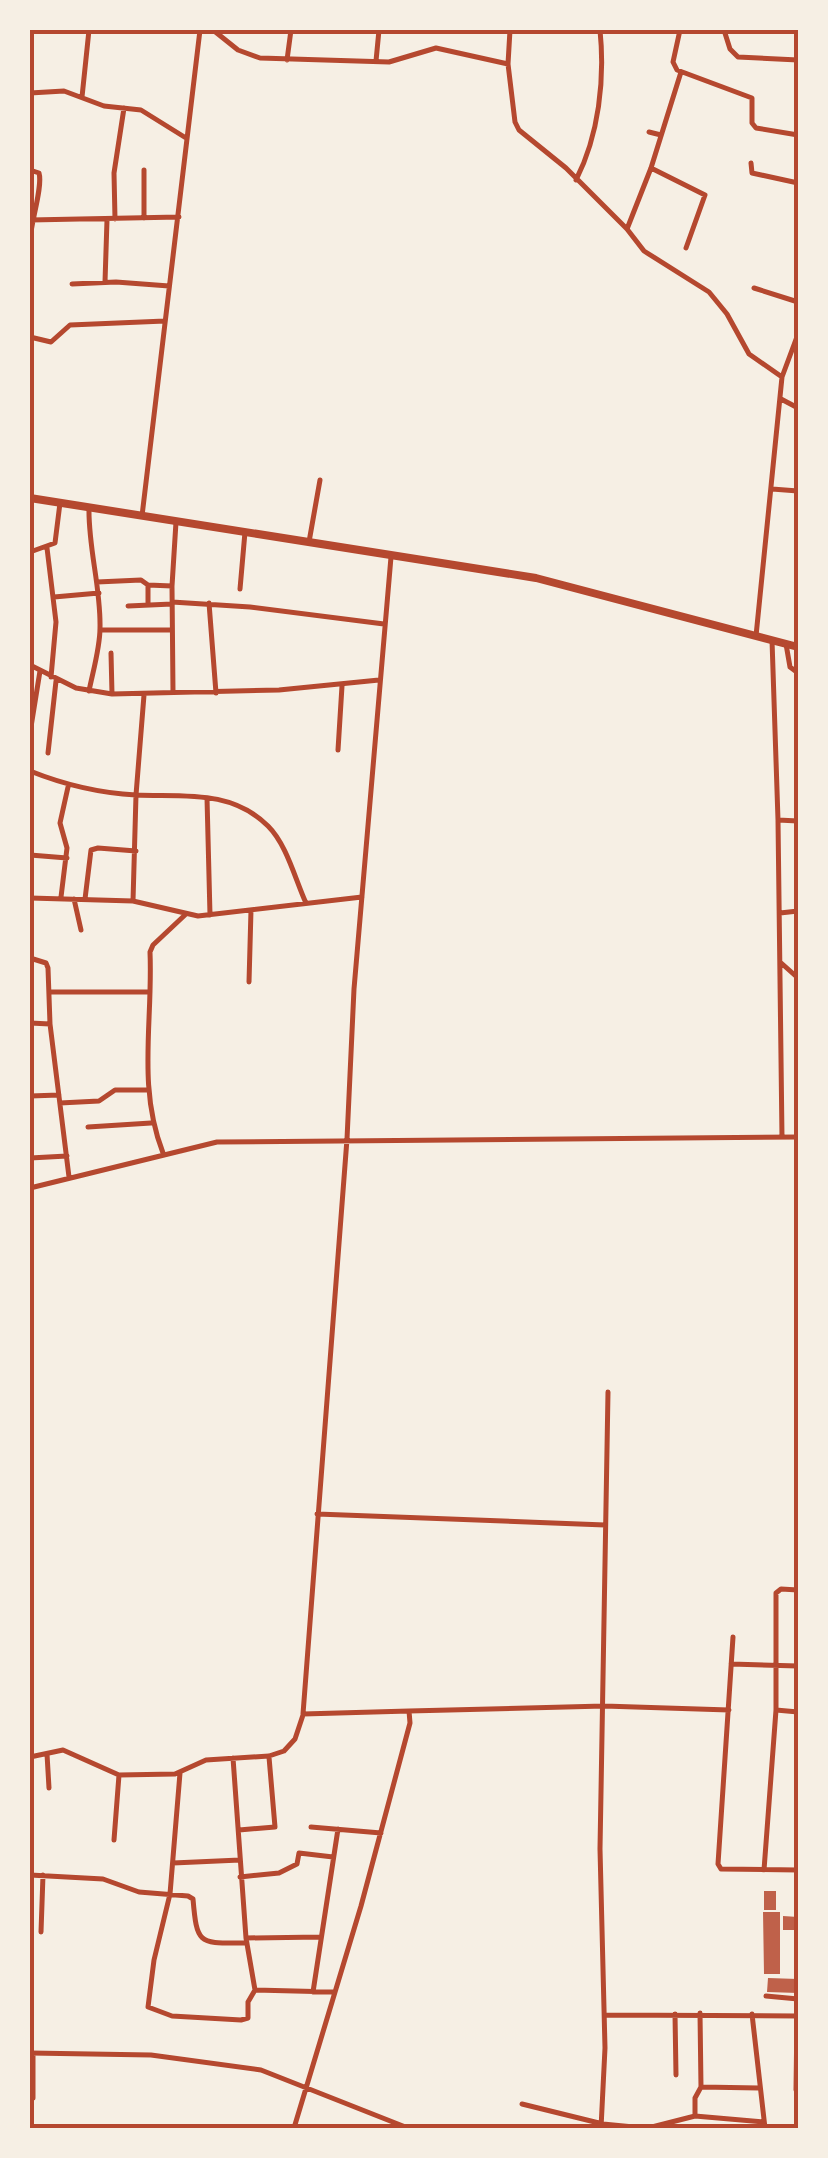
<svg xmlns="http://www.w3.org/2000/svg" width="828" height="2158" font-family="'DejaVu Sans',sans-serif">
<rect width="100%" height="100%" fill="#f6efe4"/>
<path fill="#bf614a" d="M764,1891H776V1910H764Z
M763,1912H780V1974H764Z
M783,1916L798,1917V1930H783Z
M768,1978L798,1979V1993L767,1992Z"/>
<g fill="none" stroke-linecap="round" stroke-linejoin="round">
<path stroke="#b5482f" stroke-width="5" d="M213,30L238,50L260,58L389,62L436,48L508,64
M510,30L508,64L515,122L519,130L566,168L627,229L644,251L709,292L727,314L749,354L782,377
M680,30L673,62L677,70L752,98V123L756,128L798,135
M724,30L730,49L738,57L798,60
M287,60L291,30
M376,61L379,30
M30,93L64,91L104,106L141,110L186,138
M82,97L89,30
M649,132L661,135
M751,163L752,173L798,183
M651,168L705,195L686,248
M30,170L39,173C43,186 31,222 30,240
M576,180C599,135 605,79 600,30
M144,218V170
M115,219L114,173L124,108
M30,220L179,217
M627,229L651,168L681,72
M105,282L107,220
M72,284L116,282L169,286
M754,288L798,302
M30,337L51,342L70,325L165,321
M781,399L798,408
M772,489L798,491
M89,507C88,548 101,587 100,628C100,648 93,671 89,691
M142,516L200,30
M309,542L320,480
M47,548L56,622L51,677
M30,552L55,543L60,503
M97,582L141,580L148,585L172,586
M148,585V605
M240,589L245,532
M54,597L99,593
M172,602L250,607L384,624
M209,603L216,693
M128,606L172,604
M100,630H172
M756,636L782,377L798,334
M772,640L778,820L782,1137
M786,644L790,667L798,673
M111,653L112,694
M30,665L76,688L112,694L279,690L379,680
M173,692L172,586L176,522
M30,733L40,671
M338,750L342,686
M48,753L56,681
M30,771C65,785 98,793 136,795C182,797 231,789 268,826C287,845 295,879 306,903
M207,798L210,915
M778,820L798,821
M30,855L67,858
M61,897L67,848L60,823L68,787
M30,898L133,901L198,916L362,897
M74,899L81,930
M85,899L91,850L98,848L136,851
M133,901L136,795L144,695
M780,913L798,911
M30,958L46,963L48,968L50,1024L69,1177
M780,962L798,978
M249,982L251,910
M49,992H148
M30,1023L50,1024
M30,1096L59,1095
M60,1103L99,1101L115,1090H148
M88,1127L151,1123
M163,1153C137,1086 153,1022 150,952L153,945L186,914
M30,1158L67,1156
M30,1188L217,1142L798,1137
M317,1514L605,1525
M733,1637L718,1864L721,1869L798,1870
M731,1664L798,1666
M776,1710L798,1712
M409,1711L604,1706L729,1710
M47,1754L49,1788
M30,1757L63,1750L119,1775L175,1774L206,1760L269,1756L284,1751L295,1739L303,1715
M180,1773L170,1894L154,1960L148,2007L172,2016L241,2020L248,2018V2002L255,1990L246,1938L233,1758
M311,1827L381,1833
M239,1830L275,1827L269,1757
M114,1840L119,1775
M173,1863L240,1860
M764,1870L776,1710V1593L781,1589L798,1590
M30,1875L103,1879L139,1892L188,1896L193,1899C197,1946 199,1943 246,1943
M240,1877L279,1873L297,1864L299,1853L333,1857
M41,1932L43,1875
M246,1938L320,1937
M255,1990L334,1992
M313,1992L338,1829
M766,1996L798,1999
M700,2013L701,2087
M675,2014L676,2075
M752,2014L765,2128
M604,2015L798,2016
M30,2053L151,2055L261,2070L408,2128
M33,2053V2098
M759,2088L701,2087L695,2098V2116L764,2122
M796,2090L797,2016
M522,2104L603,2124L644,2128
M294,2128L361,1906L410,1723L409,1711L303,1714L347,1139L354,989L391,557
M601,2128L605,2048L600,1849L608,1392
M648,2128L695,2116"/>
<path stroke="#b5482f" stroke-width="8" d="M30,498L536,578L798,647"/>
</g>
<rect width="828" height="2158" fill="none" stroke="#f6efe4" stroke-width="65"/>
<rect x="32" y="32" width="764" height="2094" fill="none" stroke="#b5482f" stroke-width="4"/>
</svg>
